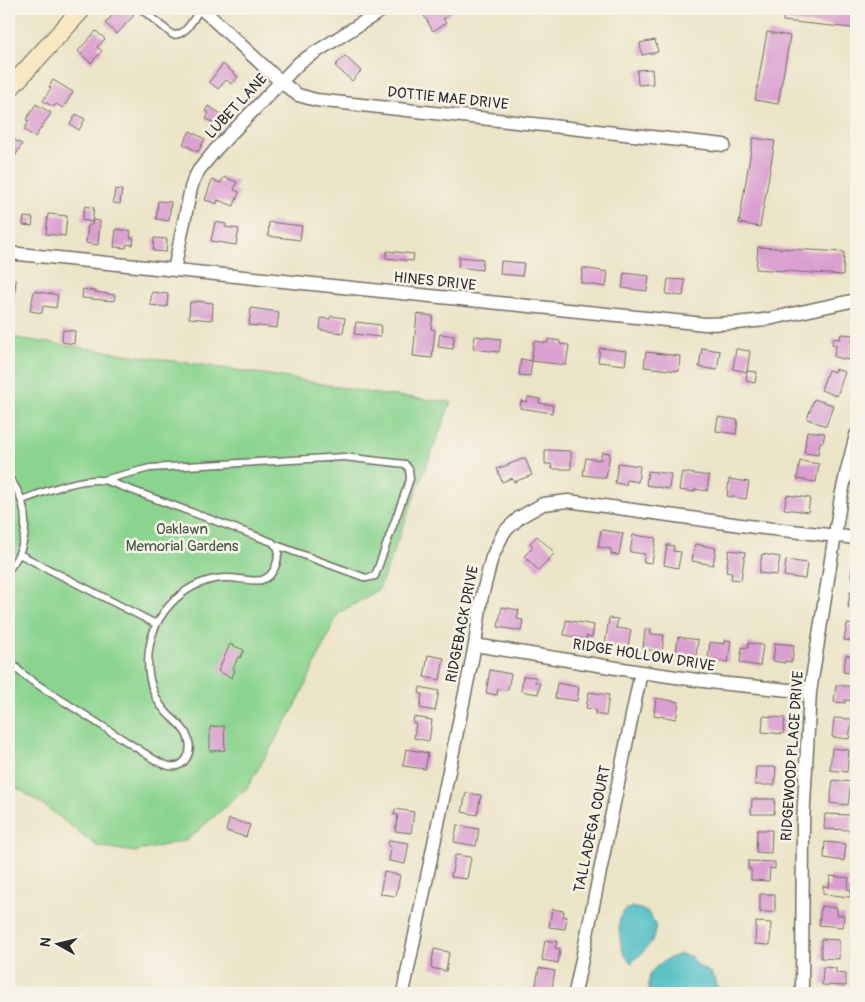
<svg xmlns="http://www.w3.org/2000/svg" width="865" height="1002" font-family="Pangolin,sans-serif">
<rect width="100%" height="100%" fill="#f7f3e8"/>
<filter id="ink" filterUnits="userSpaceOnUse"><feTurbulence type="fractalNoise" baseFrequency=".02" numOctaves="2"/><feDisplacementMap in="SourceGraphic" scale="10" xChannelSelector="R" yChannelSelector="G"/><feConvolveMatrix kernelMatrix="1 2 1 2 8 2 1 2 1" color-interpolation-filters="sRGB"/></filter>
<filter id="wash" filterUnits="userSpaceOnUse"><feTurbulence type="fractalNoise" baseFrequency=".0096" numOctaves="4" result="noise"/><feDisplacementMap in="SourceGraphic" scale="20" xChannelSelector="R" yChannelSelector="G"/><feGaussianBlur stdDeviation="1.12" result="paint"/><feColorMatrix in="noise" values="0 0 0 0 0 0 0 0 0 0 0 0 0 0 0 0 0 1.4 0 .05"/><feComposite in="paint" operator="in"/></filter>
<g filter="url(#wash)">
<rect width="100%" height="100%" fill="#ece4c7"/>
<path fill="#8bd48f" stroke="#5b805d" d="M9,337L277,376L377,394L451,402L379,589L338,614L297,703L247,788L187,840L134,852L97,846L45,806L9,783Z"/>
<path fill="#50bec4" stroke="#3e7478" d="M632,907C641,909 647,910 652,918C664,935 643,953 631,963C629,960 625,957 624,954C620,945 616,922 622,914C624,910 628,909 632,907Z
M681,954L692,957L698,966L711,973L719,988L725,993H650C650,990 648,985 649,981C649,967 669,957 681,954Z"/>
<g id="blocks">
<path fill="#da9fd0" d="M119,9H127L134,15L117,34L105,23Z
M428,9H448L451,14L443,19L446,23L433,31L422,12Z
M784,9H854L852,28L783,21Z
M96,31L105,39L97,47L102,51L91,63L78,51Z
M767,32L790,36L778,104L755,100Z
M655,40L658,52L642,55L640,43Z
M345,56L361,71L352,81L335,66Z
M223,64L238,77L232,84L226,80L218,89L209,82Z
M652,69L653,84L638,85L637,70Z
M53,80L73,92L63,108L56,104L54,107L43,101L51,88L49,87Z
M36,104L51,113L35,137L24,130L29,121L26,120Z
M208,106L223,115L217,125L206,119L209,113L205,111Z
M76,114L85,119L79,130L70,124Z
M190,131L205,139L198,152L183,144Z
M753,138L775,141L760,227L739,223Z
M13,139L22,144L14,158L9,155V145Z
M224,177L237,182L234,190L239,192L234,206L218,200L217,204L205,200L212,180L221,183Z
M115,189L122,190L120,204L113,203Z
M158,201L171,202L169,221L156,219Z
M85,206L94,208L92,222L82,220Z
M48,214L67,216L65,236L46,234Z
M24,217L33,218L32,226L23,225Z
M93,220L100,221L98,245L86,243L88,225H92Z
M215,222L226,224L225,227L239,229L236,245L211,241Z
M269,222L302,226L300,240L268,236Z
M116,229L131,231L130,238H134L133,245L127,244L126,248L114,247Z
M154,238L167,239L166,252L153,251Z
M758,247L844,252L843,275L756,269Z
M387,251L414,254L413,261L386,258Z
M459,257L483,259L482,270L458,267Z
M501,261L524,263L522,276L500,274Z
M583,268L608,272L606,287L581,283Z
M624,273L649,276L647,291L622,288Z
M9,279L16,280L14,300L9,299Z
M668,279L685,280L683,296L666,294Z
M83,289L95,291V292L115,295L114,301L82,298Z
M34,291L58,295L56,308L43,306L42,313L30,311Z
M152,292L168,294L167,307L150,305Z
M196,301L213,303L212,320L189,318L190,302H196Z
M251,308L279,312L277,328L249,325Z
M417,314L433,316L431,329L435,330L432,358L413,356Z
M331,316L345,318L343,333L320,330L321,318L330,319Z
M356,322L381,325L380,337L354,334Z
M63,330L75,331L74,344L62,342Z
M440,334L454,336L453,349L438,347Z
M841,334L853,335L849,360L834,357L836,345H832L833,338L840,339Z
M475,336L501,339L499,352L473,349Z
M548,339L560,341V344L569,345L566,365L531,361L534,341L548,343Z
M600,348L627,351L625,365L598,362Z
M702,348L720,351L717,370L699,367Z
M736,349L750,351L747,372L733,369Z
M646,352L680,356L679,371L644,367Z
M521,359L532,361L530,376L519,375Z
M835,369L845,372L837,396L821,390L828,370L834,372Z
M747,371L757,372L755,383L746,381Z
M528,397L540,399L539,403L553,405L552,413L520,408L521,401L527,402Z
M814,399L833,405L826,426L807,419Z
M718,417L738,420L736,434L716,431Z
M807,431L825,433L823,442H820L818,455L804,453Z
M545,450L571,451V469H552L551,464H545Z
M602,452L610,453L606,478L583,475L586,458L600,460Z
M525,458L532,475L514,482L512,478L502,482L497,469Z
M800,461L819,464L816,482L797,479Z
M618,463L640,466L638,482L627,480L626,485L615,483Z
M648,471L671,474L669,489L646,485Z
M682,472L709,476L707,491L695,489L694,492L679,490Z
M729,479L749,482L746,499L727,496Z
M787,495L810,498L808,512L784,509Z
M601,530L623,533L619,555L611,554V549L598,547Z
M633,535L656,538L652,563L643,562L645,554L630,552Z
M537,536L555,553L538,570L524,556L533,547L530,543Z
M695,544L716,548L713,565L692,561Z
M667,545L674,546L673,551L681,552L678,568L664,565Z
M729,550L745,552L741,580L731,579L732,573L726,572Z
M762,554L780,557L777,575L759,573Z
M786,560L807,563L805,579L784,576Z
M853,560H856V577H851Z
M850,592L856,593V609L848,608Z
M502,607L519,610L517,619L523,620L521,631L498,627Z
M609,618L618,619L616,628L631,630L628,647L605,644Z
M566,620L594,625L592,637L586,636V639L564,635Z
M847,624L856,625V642L844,640Z
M645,629H651L650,634L664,635L662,652L643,649Z
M678,637L698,640L696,657L676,654Z
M725,640L731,641L728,662L708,659L710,642L725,644Z
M748,643L763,645L760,666L740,663L742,647L748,648Z
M775,643L794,645L792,662L785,661V663L773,661Z
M230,644L244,650L240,658L238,657L233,669L235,670L232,678L218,671Z
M428,655L444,658L440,680L424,677Z
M846,655L856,657V674L843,672Z
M490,670L511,674L508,690L498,689L497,695L486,693Z
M523,676L536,677L535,682L540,683L538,694L521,691Z
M557,683L579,687L577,701L555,698Z
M836,685L856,687V701L845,700V703L834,702Z
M420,687L439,691L435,711L420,708L422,694L419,693Z
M589,692L609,695L606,716L595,714L596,710L586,708Z
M656,698L679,702L676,719L654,715Z
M763,716L785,718L783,734L762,732Z
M414,717L432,720L429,741L414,738L416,723H413Z
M834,718L852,719L849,739L832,737Z
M224,726L225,750L210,751V727Z
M832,748L849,750L847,772L830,770Z
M406,749L428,753L425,769L403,766Z
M756,767H776L775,785H755Z
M833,780L851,782L848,805L830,803Z
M466,793L481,795L477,815L462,812Z
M752,799H775L774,814H751Z
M395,809L414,812L411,833L395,831L398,815H394Z
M825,814L852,815L851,830L824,829Z
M229,819L250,825L246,837L226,831Z
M457,825L479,829L476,846L454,842Z
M757,830H772L771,853L756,852Z
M389,840L409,843L405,864L389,861L391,847L388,846Z
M825,842L846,844L844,861L824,858Z
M455,855L471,857L467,879L451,877Z
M748,861L775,862V869L770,868L769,881L751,880V869H748Z
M384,872L400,875L396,896L380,894Z
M830,876L849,878L847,889L851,890L850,897L823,894V886L829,887Z
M760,894H775V912H760Z
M821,906L837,908V915H844L843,927L819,925Z
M552,909L564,911L563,916L567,917L565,929L549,927Z
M756,922L771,923L770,945L755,944Z
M821,939L839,940V959L821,958Z
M545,940L557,942L555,948L560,949L558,963L542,960Z
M434,949L449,952L446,971L431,968Z
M823,967L836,968V973L846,974V986L822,985Z
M539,968L555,971L551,993L535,990Z"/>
</g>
</g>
<g filter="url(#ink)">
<use href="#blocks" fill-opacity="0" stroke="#6f6c62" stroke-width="1"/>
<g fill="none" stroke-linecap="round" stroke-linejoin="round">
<defs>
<path id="lane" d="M141,9L173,35C187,35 193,19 200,9
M9,478C30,503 31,543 9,569
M103,480L150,468L344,457L405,464L409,469L410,479L375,576L366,578L276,545
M19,554L156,624
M9,659L19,671L32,681L146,754C153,759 161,764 169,766C186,769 193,751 188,738C185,727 173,720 166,712C150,695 145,667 150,644C157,609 188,580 224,578C236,577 250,582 262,580C275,576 279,560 278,548L272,542L107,481C83,476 44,492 22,500"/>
<path id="street" d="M202,9L281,82L298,95L316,100L724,145
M9,253L705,324L737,323L764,320L856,300
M174,270L191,188L194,179L199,170L217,148L300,62L384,9
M475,645L641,672L718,683L810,692
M403,993L475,645L481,600L492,557L504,532L520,517L543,504L568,501L755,527L856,538
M575,993L641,672
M802,993L803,823L810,692L841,497L847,470L856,435"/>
<path id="secondary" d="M9,89L82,9"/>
</defs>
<use href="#lane" stroke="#6f6c62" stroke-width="9"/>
<use href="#street" stroke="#6f6c62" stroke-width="15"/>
<use href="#secondary" stroke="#6f6c62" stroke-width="20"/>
<use href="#lane" stroke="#fff" stroke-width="6"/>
<use href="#street" stroke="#fff" stroke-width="12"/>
<use href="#secondary" stroke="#f9e7c3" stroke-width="18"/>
</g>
</g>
<g text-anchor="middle" stroke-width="5" stroke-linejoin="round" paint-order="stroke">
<g font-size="15" fill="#2b2b2b" stroke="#f7f3e8">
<text transform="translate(448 98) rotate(6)" y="5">DOTTIE MAE DRIVE</text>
<text transform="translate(236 106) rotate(-47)" y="5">LUBET LANE</text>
<text transform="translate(435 281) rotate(6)" y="5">HINES DRIVE</text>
<text transform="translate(462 624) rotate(-79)" y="5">RIDGEBACK DRIVE</text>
<text transform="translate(644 655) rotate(9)" y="5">RIDGE HOLLOW DRIVE</text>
<text transform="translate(792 756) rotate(-86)" y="5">RIDGEWOOD PLACE DRIVE</text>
<text transform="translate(592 829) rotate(-78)" y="5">TALLADEGA COURT</text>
</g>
<g font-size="15" fill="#435544" stroke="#f7f3e8">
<text x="182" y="534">Oaklawn<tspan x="182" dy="17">Memorial Gardens</tspan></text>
</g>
</g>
<rect width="865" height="1002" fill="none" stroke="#f7f3e8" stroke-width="30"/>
<g transform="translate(58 944) rotate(278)" stroke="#f7f3e8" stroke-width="4" paint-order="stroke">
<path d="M0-4L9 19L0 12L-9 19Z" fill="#2b2b2b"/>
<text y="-8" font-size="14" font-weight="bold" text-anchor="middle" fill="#2b2b2b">N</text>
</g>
</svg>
